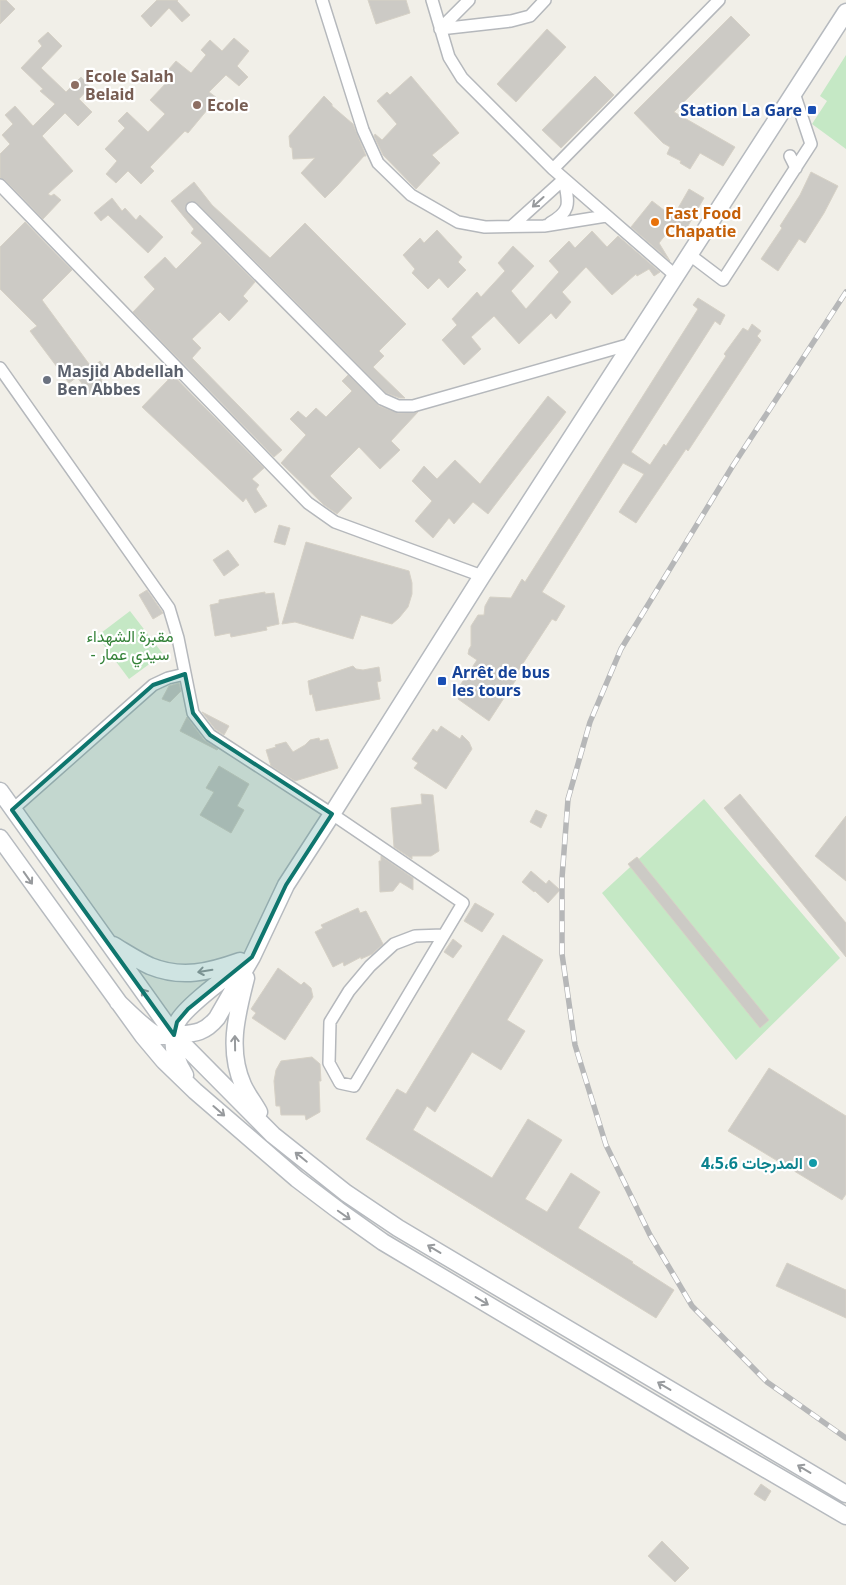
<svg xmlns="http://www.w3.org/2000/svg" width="846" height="1585" font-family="'Noto Sans',Vazirmatn,sans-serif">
<rect width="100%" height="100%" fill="#f1efe8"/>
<path fill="#c5e8c5" d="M846,55V149L812,124L827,101L820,96Z
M130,611L163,654L129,679L97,636Z
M704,799L840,958L736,1060L602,893Z"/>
<path fill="#cccac5" stroke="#d6d1c6" d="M0,0H6L15,9L0,24Z
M157,0H178L177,1L190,15L182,22L169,8L151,27L141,16Z
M368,0H406L410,13L376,24Z
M731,16L750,35L674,112L735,147L723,166L700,153L690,169L680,163L681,161L667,154L670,147L663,143L634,113Z
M547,29L566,47L516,102L497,84Z
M48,32L62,46L41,68L66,92L81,77L90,87L79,99L92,112L78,126L65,113L42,136L73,171L48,194L51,196L54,194L61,200L43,219L5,180L0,178V154L10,144L2,135L13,124L5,115L15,106L33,126L55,104L40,91L43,89L21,68L42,46L38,41Z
M234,38L249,51L237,66L248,77L239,86L226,75L209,92L217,98L188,133L185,131L150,167L154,171L141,184L128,171L116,183L106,174L117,161L105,149L125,128L118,121L127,112L148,132L165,114L150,100L168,81L162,77L176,61L191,73L206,55L201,50L210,40L222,51Z
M411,76L459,133L432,155L440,163L416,189L383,155L374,136L375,134L382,140L397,124L377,101L387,92L390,95Z
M595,76L614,95L561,148L542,130Z
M324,96L332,104V106L353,124L366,156H364L337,186L325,198L301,173L315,158L293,159L292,148L290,147L289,136Z
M811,172L838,186L824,213L805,243L799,239L778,271L761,259L782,228L780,226L800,195Z
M194,182L212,205L270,258L305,223L406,324L379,351L384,356L373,367L405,398H400L386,393L197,203L190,201L185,207L187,213L255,282L243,296L248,301L229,321L220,312L192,339L201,348L192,358L282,450L274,457L133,312L155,289L144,277L165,257L176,269L202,243L191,233L194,229L171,201Z
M689,189L704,198L685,231L674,224L659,243L670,261L631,227L652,201L673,217Z
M112,198L122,211L125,208L136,220L140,215L163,237L148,253L108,215L101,221L94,213Z
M25,222L72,270L42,300L92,368L100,361L109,374L101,380L106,387L92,397L77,377L69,383L30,331L37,326L0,289V247Z
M437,230L462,257L458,262L466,270L448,288L439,278L428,289L412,273L415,269L403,255L420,238L424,243Z
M592,231L607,247L618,236L660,272L654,276L649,269L637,276L636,274L612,295L586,267L562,292L571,302L556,319L551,313L519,344L494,316L471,337L481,349L464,365L442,340L457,325L452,319L477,292L481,297L505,271L498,263L513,246L534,266L511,291L526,309L559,272L549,261L569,241L575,248Z
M698,298L725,315L720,325L715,321L631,452L650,465L664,444L666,446L726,356L724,354L743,328L748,331L752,324L761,331L757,336L761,340L688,451L686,449L636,523L619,512L644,474L623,463L542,592L565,606L556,621L552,619L518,671L519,675L489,721L458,699L462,693L457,690L477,660L468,654L469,649L471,646V626L478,615H484L485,606L490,597L511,598L522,579L525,582L698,309L693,305Z
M164,366L264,468L252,479L259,485L256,489L267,506L255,513L246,498L243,502L142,407L168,380L159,371Z
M348,375L379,406L398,413L418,412L391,441L400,450L380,469L359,447L330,476L352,498L337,514L324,505L281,463L306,435L290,419L298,411L306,418L316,408L326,417L352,391L342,381Z
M548,396L566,412L488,514L473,502L454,524L449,518L433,538L415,521L432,501L412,481L424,466L437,479L455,460L480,484Z
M279,525L290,528L285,545L274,542Z
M306,542L409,571L412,583V594L408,607L399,618L392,624L361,615L353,639L295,622L282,624Z
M228,550L239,565L224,576L213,560Z
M147,590L163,613L153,619L139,595Z
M265,592V594L274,593L279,624L266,627L267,630L231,637L230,633L215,636L210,605L219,603V600Z
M353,666L356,669L363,670L379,667L381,681L377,682L380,699L316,711L312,694L310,695L308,681Z
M179,683L181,691L170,702L162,699L169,686Z
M202,712L229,726L224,735L215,729Z
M187,717L204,740L218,749L217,750L180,731Z
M441,726L460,739L462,735L469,742L472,749L446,789L414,768L418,763L412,759L433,729L437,732Z
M319,738L320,741L328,739L338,768L295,781L271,766L266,750L276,747L275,745L286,742L293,752L305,745L310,740Z
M219,766L249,784L237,806L244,810L231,833L200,815L214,792L206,788Z
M421,794L433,795L439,851L431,856H412V859L394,847L391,808L422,804Z
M740,794L846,923V957L724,808Z
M536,810L547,815L541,828L530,822Z
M846,816V881L815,856Z
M381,856L413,878V890L400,882L393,891L380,892L379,861H381Z
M637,857L769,1020L760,1028L628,864Z
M531,871L546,884L549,880L560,890L548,903L535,891L534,892L522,882Z
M475,903L494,914L482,932L464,921Z
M358,908L360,913L366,911L383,944L372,954L361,959V957L344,966L343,962L333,967L315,932L323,928L321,925Z
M503,935L543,960L507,1020L525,1031L501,1070L472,1052L435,1112L427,1106L413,1130L492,1178L528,1119L562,1140L525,1199L547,1212L571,1173L600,1192L578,1228L633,1262L632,1263L674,1290L656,1318L366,1139L397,1089L406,1094Z
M453,939L462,946L453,958L444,952Z
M278,968L301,985L304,982L311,988L313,997L285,1040L252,1018L256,1013L251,1009Z
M312,1057L320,1064L321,1081H319L320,1112L306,1120L305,1115H281L280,1106H276L274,1081L276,1070L281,1061Z
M769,1068L846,1116V1194L842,1200L728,1131Z
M787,1263L846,1290V1318L776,1286Z
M761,1484L771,1491L765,1501L754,1494Z
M662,1541L689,1568L675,1582L648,1556Z"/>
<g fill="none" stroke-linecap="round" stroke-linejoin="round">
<defs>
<path id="street" d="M322,0L363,130L378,163L411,195L458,222L485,227L544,226L606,216
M432,0L449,57L462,78L553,169L676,276
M440,29L511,21L530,16L545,0
M440,29L469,0
M790,156L796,168
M553,169L719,0
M0,185L308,503L335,522L482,576
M192,208L382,399L398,406H413L631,344
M550,223C573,210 568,202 564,179
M512,226L564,179
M690,255L723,280L811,144L794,93
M0,368L169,608L178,638L193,713L210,735L332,814L463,903L354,1086L340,1083L329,1063L330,1022L349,991L370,966L394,944L415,936L443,935
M12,810L153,685L168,678L185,674"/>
<path id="secondary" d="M0,791L174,1035L273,1135L346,1193L398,1228L846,1494
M0,838L143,1036L164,1061L195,1091L297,1179L338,1210L383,1242L695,1428L846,1516
M113,945C125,952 137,960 150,966C182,979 209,972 240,961
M246,978C237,1014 227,1049 243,1085C247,1094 254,1103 259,1112
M118,1002C128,1011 146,1030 157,1035C162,1037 167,1036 172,1035C192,1033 203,1035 217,1018L252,957L286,885L332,814L482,576L846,12
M185,1075C175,1059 169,1041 177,1023C184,1007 229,975 244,963"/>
</defs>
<use href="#street" stroke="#b5b8bc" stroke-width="14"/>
<use href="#secondary" stroke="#b6babf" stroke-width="19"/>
<use href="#street" stroke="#fff" stroke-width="11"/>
<use href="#secondary" stroke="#fff" stroke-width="16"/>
<defs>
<path id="rail" d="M846,292L732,467L621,649L590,722L568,799L562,878V954L575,1045L606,1145L650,1235L692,1306L767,1382L846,1438"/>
</defs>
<use href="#rail" stroke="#b6b7b8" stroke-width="5.5"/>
<use href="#rail" stroke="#fff" stroke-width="4" stroke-dasharray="11" stroke-linecap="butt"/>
</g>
<defs><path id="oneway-shaft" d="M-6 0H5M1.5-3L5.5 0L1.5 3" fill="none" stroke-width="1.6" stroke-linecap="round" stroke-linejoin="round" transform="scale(1.25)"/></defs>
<g stroke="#979a9d">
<use href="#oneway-shaft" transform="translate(538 202) rotate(138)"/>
<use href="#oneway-shaft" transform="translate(28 878) rotate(55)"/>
<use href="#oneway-shaft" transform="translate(205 971) rotate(171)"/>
<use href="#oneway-shaft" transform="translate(146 995) rotate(-125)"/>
<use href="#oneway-shaft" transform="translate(235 1043) rotate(-91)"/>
<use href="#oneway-shaft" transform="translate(219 1111) rotate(41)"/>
<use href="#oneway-shaft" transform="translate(301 1157) rotate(-141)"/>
<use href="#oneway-shaft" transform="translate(344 1215) rotate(35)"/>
<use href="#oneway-shaft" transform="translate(434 1249) rotate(-149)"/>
<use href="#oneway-shaft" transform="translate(482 1301) rotate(31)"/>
<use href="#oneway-shaft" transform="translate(664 1386) rotate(-149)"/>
<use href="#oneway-shaft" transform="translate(804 1469) rotate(-149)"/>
</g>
<path fill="#0f766e" fill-opacity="0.2" stroke="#0f766e" stroke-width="4" stroke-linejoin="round" d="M185,674L193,713L210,735L332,814L286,885L252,957L188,1009L177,1022L174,1035L12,810L153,685Z"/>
<g fill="#8d6e63" stroke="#fff" stroke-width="2">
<circle cx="75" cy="85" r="5"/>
<circle cx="197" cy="105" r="5"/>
</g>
<g fill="#1a4fb4" stroke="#fff" stroke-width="2">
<rect x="807" y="105" width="10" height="10" rx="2.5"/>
<rect x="437" y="676" width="10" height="10" rx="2.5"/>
</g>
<circle fill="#e8710a" stroke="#fff" stroke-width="2" cx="655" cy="222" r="5"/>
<circle fill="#6b7280" stroke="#fff" stroke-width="2" cx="47" cy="380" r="5"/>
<circle fill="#0f9aa8" stroke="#fff" stroke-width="2" cx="813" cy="1163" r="5"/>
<g text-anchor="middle" stroke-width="4.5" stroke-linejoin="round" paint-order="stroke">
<g font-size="16" font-weight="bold" fill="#785e54" stroke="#fff" text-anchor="start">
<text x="85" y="82">Ecole Salah<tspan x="85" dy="18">Belaid</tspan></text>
<text x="207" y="111">Ecole</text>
</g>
<g font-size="16" font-weight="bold" fill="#164399" stroke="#fff" text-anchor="end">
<text x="802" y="116">Station La Gare</text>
<text x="452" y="678" text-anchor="start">Arrêt de bus<tspan x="452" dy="18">les tours</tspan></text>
</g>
<g font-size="16" font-weight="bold" fill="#c56008" stroke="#fff" text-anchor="start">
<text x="665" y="219">Fast Food<tspan x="665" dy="18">Chapatie</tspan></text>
</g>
<g font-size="16" font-weight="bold" fill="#5b616d" stroke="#fff" text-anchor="start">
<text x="57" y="377">Masjid Abdellah<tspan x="57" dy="18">Ben Abbes</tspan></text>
</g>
<g font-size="16" fill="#348238" stroke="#fff">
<text x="130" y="642">مقبرة الشهداء<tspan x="130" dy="18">- سيدي عمار</tspan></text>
</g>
<g font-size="16" font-weight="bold" fill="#0d838f" stroke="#fff" text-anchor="end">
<text x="803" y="1169">المدرجات 4،5،6</text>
</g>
</g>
</svg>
